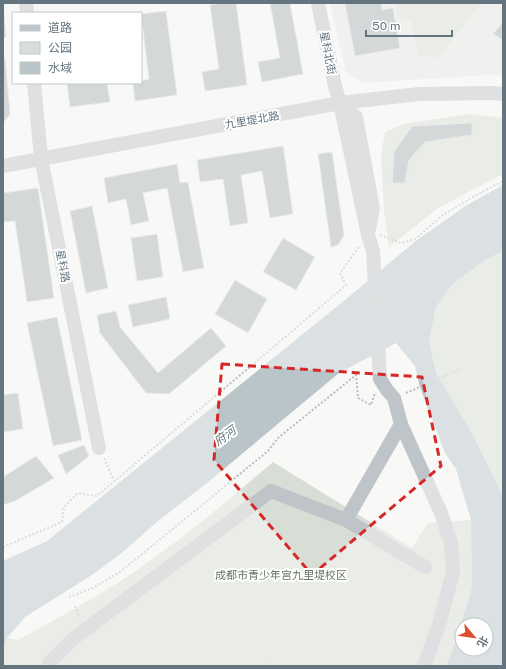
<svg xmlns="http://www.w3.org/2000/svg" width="506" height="669" font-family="'Public Sans','Noto Sans SC',sans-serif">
<rect width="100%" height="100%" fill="#f8f8f6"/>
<path fill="#e6e7e7" d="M330,3H503V76L487,75L363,83L346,73Z"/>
<path fill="#d8ddd5" d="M396,3H481L439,57L418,56L411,21L397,16Z
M470,114L503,118V174L438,208L389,247L384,210L381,156L385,132L403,124Z
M503,251V496L473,435L436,373L429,341L436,307L452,285L485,260Z
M273,462L412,548L428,523L471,520L472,587L455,643L446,666H3V650L7,638L18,640C57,619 97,597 134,572C183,539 228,500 273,462Z"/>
<path fill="#b9c5c9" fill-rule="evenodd" d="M503,185V251L485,260L452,285L436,307L429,341L436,373L473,435L503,496V666H446L455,643L472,587L471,520L456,469L445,453L420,387L415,366L396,343L339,373L207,483L158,521L124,551L95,573L25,617L7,638L3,650V561L47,541L345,300L417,240L467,205ZM462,625H486V649H462Z"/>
<path fill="#a8b1b7" stroke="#dadad8" d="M3,3L6,37L3,38Z
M222,3H236L247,85L205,91L202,72L219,69L210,5Z
M270,3H290L303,74L262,82L258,62L280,58Z
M345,3H381L382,10L393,8L400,48L355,56Z
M166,11L177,95L135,101L133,83H141V81L149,79L141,14Z
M503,22V40L493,34Z
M5,58L10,114L3,123V59Z
M67,83H107L110,102L70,107Z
M472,123V135L425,142L409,160L405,183H392L394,152L412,126Z
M283,146L293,214L270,218L262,171L241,175L248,223L230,226L223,179L200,182L197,160Z
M332,152L344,235L338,245L331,247L318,154Z
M177,164L180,183L188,182L204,268L183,272L167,188L143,193L149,221L131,225L126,199L108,203L104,178Z
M38,188L54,298L27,302L15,221L3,222V193Z
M92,206L108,288L86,293L70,211Z
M157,234L163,277L137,281L131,238Z
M283,238L315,257L296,290L263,272Z
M235,280L267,299L248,333L215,314Z
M166,297L170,319L133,327L128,305Z
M116,311L120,327L158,373L211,328L226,346L169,394L146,393L100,333L97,315Z
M57,317L82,440L53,446L27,323Z
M18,393L23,429L3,432V395Z
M84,445L89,456L66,474L58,455Z
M36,456L54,478L15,501L3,505V477Z"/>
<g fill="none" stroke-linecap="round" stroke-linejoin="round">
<path stroke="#babdc0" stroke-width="2" stroke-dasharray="2 2" stroke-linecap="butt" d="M380,235L401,243L415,239L443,215L473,197L503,181
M406,393L461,369
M104,458L114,481
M3,547L62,522L64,507L78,493L97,496C180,425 264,356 346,285L340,273L359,247
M69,597L93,588L120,572L268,451L278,438L356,375L358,398L371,405L375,393
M75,606L80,618
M269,663V666"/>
<path stroke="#bfc4c8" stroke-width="14" d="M26,3L27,13
M318,3L335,86L340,103L368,235L373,251L380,379L387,390L394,398L401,424L441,513L451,543L453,572L439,625L424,666
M34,83L41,158L99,448
M340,103L356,117L373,208L369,229
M3,166L340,103L419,94L492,93L503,94
M346,520L401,424
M49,666L50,662L74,638L271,491L346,520L425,567"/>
</g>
<path d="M0 0H506V669H0ZM222,364L422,377L441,466L312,575L214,460Z" fill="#f8f8f6" fill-opacity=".55" fill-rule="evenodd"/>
<path fill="none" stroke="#d62828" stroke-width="3" stroke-dasharray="8 5" stroke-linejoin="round" d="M222,364L422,377L441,466L312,575L214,460Z"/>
<g text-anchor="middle" stroke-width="4" stroke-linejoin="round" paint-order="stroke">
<g font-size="11" fill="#647580" stroke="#fff">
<text transform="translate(328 53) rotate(79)" y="4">星科北街</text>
<text transform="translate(252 120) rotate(-10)" y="4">九里堤北路</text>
<text transform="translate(63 266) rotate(79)" y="4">星科路</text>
</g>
<g font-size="11" fill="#677863" stroke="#fff">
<text x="281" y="579">成都市青少年宫九里堤校区</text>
</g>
<g font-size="12" font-style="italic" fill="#5f747a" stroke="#fff">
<text transform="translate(225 436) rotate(-36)" y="4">府河</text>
</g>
</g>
<rect width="506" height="669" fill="none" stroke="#647580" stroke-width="8"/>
<rect x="12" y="12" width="130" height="72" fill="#ffffff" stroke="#c1c8cc"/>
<rect x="20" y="25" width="20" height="6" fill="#bfc4c8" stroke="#c1c8cc"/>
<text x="48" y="32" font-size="12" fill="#647580">道路</text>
<rect x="20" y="42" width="20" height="12" fill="#d8ddd5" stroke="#c1c8cc"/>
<text x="48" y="52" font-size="12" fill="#647580">公园</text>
<rect x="20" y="62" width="20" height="12" fill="#b9c5c9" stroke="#c1c8cc"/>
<text x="48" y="72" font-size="12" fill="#647580">水域</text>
<g transform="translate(474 637) rotate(119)"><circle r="19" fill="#ffffff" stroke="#c1c8cc"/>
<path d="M0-3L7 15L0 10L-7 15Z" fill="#de4f30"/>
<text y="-6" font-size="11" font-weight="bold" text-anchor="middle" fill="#647580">北</text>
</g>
<path d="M366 30v6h86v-6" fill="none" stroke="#647580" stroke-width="2"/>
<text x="372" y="30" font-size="12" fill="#647580" stroke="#ffffff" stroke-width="3" paint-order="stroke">50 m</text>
</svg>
